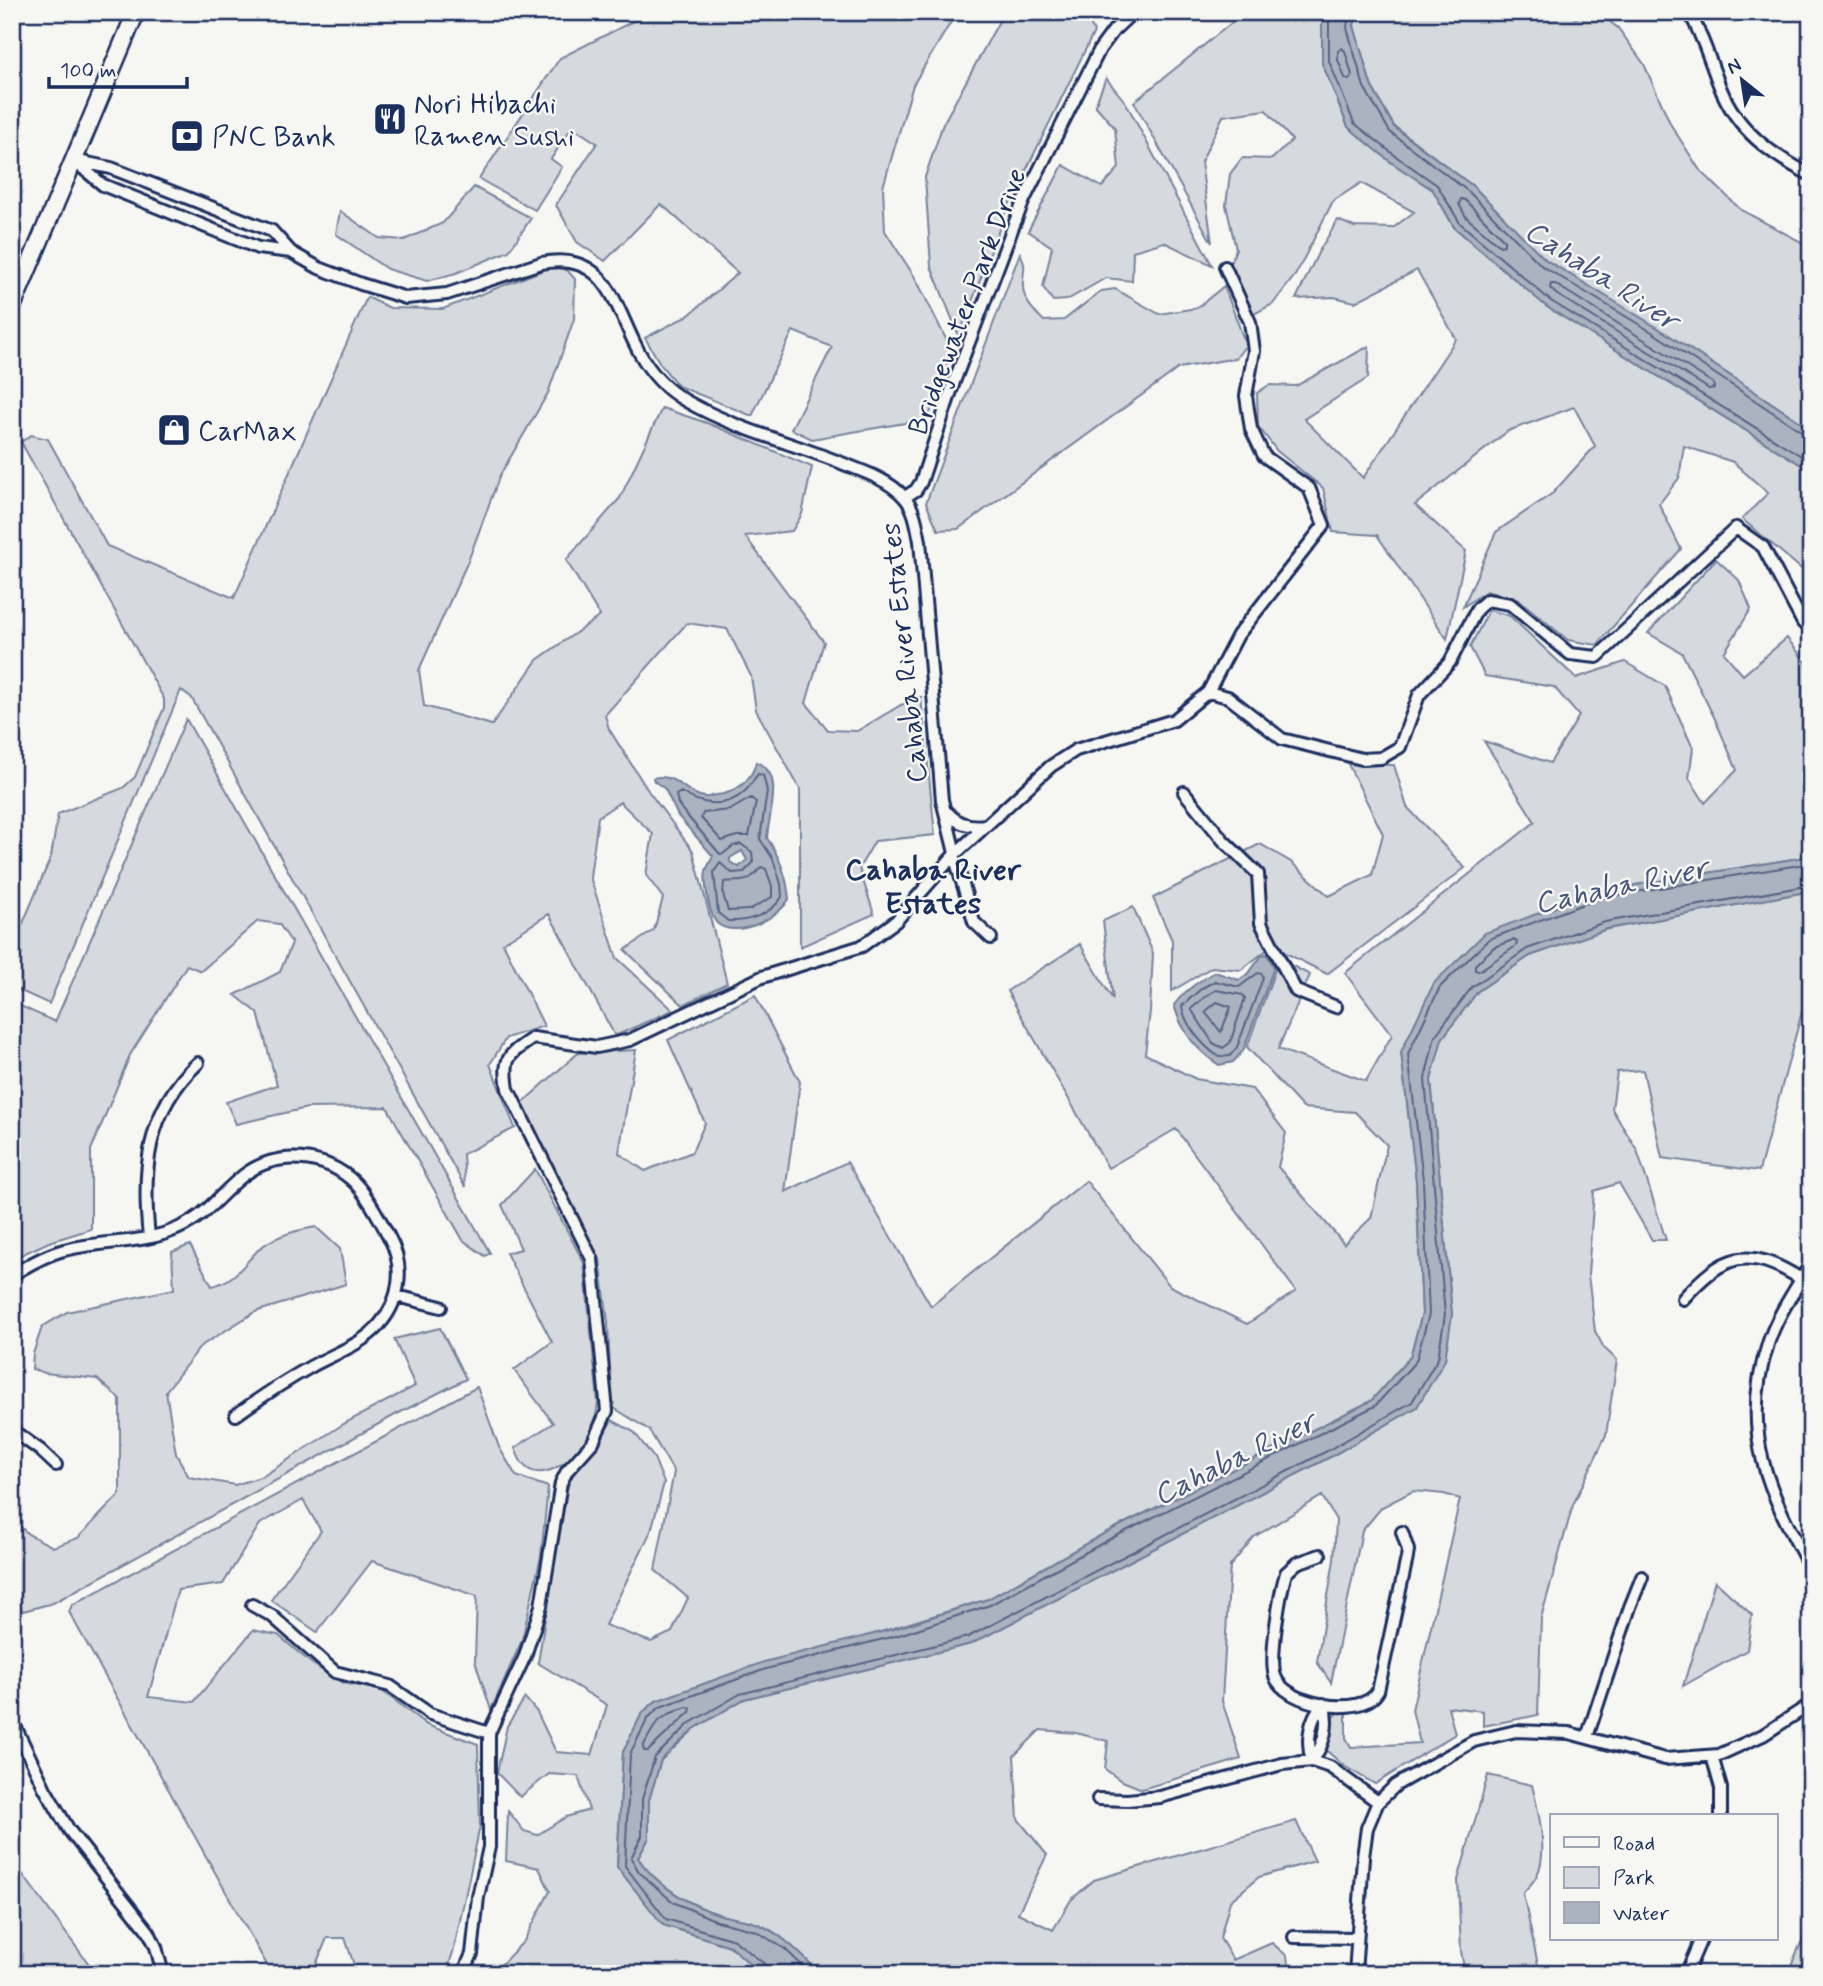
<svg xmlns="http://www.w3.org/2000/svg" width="1823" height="1986" font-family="Mynerve,sans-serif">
<rect width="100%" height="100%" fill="#f6f6f2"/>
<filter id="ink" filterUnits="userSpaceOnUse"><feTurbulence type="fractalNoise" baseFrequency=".0143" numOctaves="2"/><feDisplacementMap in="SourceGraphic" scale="14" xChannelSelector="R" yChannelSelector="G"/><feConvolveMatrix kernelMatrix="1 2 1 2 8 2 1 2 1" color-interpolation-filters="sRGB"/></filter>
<g filter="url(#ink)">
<path fill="#d6d9dd" stroke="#78849e" stroke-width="2" d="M651,12H957L913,85L883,187L885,231L916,279L952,351L928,419L812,439L791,429L832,347L793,331L752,416L678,386L661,365L645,338L689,315L738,273L661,204L605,261L577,242L556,205L597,143L572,127L551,159L562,167L535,210L479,179L560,58Z
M1004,12H1084L1094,32L1006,211L959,336L931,266L925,177L943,124Z
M1245,12H1322V63L1348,127L1392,163L1433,190L1454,227L1547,307L1811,471V577L1742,519L1768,493L1733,462L1684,446L1679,478L1659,504L1681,549L1597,645L1568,640L1519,600L1486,591L1463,607L1496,532L1553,493L1595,446L1574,407L1508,431L1415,505L1466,551L1447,639L1377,535L1333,532L1323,488L1277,451L1258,426L1257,393L1269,385L1296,386L1369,346L1368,378L1304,419L1363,478L1456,339L1417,270L1355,302L1334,297L1296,299L1319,251L1338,220L1354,227L1393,228L1414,212L1361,183L1333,201L1296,274L1273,304L1250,316L1228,268L1236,249L1226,205L1230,174L1242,158L1272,159L1292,140L1266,110L1223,116L1201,162L1212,243L1134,102Z
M1356,12H1570L1575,18L1598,12L1618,28L1644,64L1671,125L1699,169L1741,210L1811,247V429L1658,328L1546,260L1474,187L1394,126L1371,85L1354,26Z
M1106,78L1126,103L1212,265L1164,242L1133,251L1132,281L1106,278L1067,300L1053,301L1043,287L1052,247L1028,231L1063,165L1102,187L1119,168L1115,128L1095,105Z
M474,187L531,218L509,251L456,273L427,281L387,269L336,234L340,211L379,238L404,240L443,223Z
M1020,253C1028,269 1022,271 1023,287C1024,302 1034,311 1044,321L1064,320L1101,291L1115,289L1159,314L1197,308L1224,286L1246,345L1236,358L1179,368L958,529L938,530L926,503Z
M556,265L568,271L575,279L574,319L548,393L500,475L468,561L419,670L424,706L492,725L537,660L600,616L566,560L620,498L662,408L707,423L812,467L802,514L792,531L745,536L824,642L806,703L828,730L857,731L901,705L921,697L935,835L875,841L859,868L874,914L800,947V789L756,710L751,676L727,629L687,623L605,715L609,729L649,792L693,851L727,983L683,1005L625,950L654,930L663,898L646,875L653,834L620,802L598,817L590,877L617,958L673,1010L615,1036L549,914L503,943L544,1026L506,1038L490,1064L515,1128L463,1154L465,1187L191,697L181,690L49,1004L12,987V949L51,857L58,814L123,788L135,777L164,708V699L21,442L31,435L48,439L107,546L234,598L367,297L390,308L443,309Z
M1716,559L1739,580L1751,609L1724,653L1743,675L1787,638L1811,669V856L1599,891L1401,1052L1416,1181L1422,1314L1410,1357L1371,1401L1107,1532L988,1599L656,1701L642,1713L623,1752L617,1867L663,1925L730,1946L749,1963L767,1974H492L524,1941L550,1891L539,1868L506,1861L508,1811L524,1831L537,1835L566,1817L589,1810L578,1776L549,1774L520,1797L497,1773L507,1726L525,1698L537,1712L556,1752L592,1755L607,1705L538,1663L564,1498L573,1470L598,1444L612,1420L634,1432L654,1458L664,1483L651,1531L605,1625L651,1642L672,1632L688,1598L655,1570L674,1472L649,1430L611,1406L608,1322L600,1259L521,1104L578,1053L636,1050L619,1153L645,1171L692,1152L705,1123L668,1040L755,995L800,1082L785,1192L847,1162L931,1306L1086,1181L1170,1286L1247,1324L1296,1291L1176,1129L1108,1168L1007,991L1080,944L1113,1000L1103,921L1133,907L1153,953L1150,1011L1145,1054L1196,1079L1252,1089L1286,1133L1278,1167L1344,1244L1371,1218L1387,1145L1355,1112L1303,1108L1247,1047L1279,959L1310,975L1278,1049L1366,1081L1392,1035L1345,973L1535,822L1484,741L1550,763L1579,716L1554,687L1485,676L1470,647L1489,610L1510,616L1576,678L1625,662L1665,686L1693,748L1689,778L1705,803L1737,770L1715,719L1682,653L1648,633Z
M186,719L490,1253L485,1256L463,1240L387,1107L307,1108L236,1124L226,1102L277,1085L258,1013L235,995L280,972L292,943L279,924L258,921L201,971L187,965L130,1055L91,1150V1229L49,1242L12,1259V1002L55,1022Z
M1348,764L1394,765L1407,807L1465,868L1327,974L1272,946L1241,970L1212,967L1172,991V940L1153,898L1260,844L1291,862L1329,896L1372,875L1383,834Z
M1811,891V1000L1803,1008L1759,1171L1662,1158L1643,1070L1617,1072L1612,1109L1637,1150L1666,1240H1652L1619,1183L1594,1191L1588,1275L1595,1331L1604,1348L1617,1360L1606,1435L1573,1505L1541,1618L1538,1715L1483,1726V1711L1448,1707L1455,1734L1375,1784L1344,1766L1327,1751L1332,1718L1338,1712H1346V1738L1351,1747L1420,1743L1412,1710L1460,1499L1444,1494L1413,1491L1382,1507L1362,1531L1331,1683L1317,1662L1334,1560L1336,1520L1322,1496L1254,1537L1230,1566L1222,1701L1241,1759L1142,1789L1120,1780L1105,1769L1108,1741L1076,1733L1040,1730L1014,1756L1018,1819L1047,1855L1018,1913L1053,1930L1071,1900L1094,1880L1296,1821L1315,1861L1259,1877L1230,1901L1220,1938L1233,1960L1272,1943L1287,1956L1289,1974H821C802,1956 783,1934 758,1924C747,1919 733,1919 721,1915C690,1905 657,1886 638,1858L649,1838V1800L661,1760L694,1729L744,1699L971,1644L1330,1457L1417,1407L1452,1315L1431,1080L1441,1039L1478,991L1530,956L1607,929Z
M535,1169L584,1263L598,1402C597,1416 592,1430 585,1443C573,1460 539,1486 522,1463C519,1459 517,1453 515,1448L553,1423L514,1370L552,1342L506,1253L521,1249L502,1205Z
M316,1227L340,1249L346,1284L255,1312L201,1346L166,1391L176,1454L189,1477L235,1485L263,1476L345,1423L415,1386L394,1339L440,1328L466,1379L395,1415L53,1603L23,1611L12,1597V1518L28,1534L53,1547L78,1538L120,1494V1399L97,1379L45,1373L32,1369L33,1354L42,1327L67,1312L174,1289L172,1252L190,1245L212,1286C235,1281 243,1265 259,1249C274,1236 297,1230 316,1227Z
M477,1387L499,1447L516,1476L548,1487L541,1556L522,1640L491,1710L475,1661L477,1596L372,1561L317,1632L271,1600L321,1531L303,1500L260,1524L223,1584L178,1590L148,1697L194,1702L253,1630L278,1635L311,1663L343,1683L381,1690L427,1725L478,1744L480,1826L454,1949L446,1974H357L345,1938H327L312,1974H272L69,1612L72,1605Z
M1715,1581L1752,1615L1747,1650L1683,1686Z
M1488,1775L1532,1785C1538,1810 1549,1851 1537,1875C1534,1882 1527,1888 1523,1893L1538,1965L1545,1974H1465L1461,1951L1458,1880Z
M12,1860L91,1967L93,1974H12Z
M1811,1921V1974H1787Z"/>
<path fill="#abb2c0" stroke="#717e99" stroke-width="2" fill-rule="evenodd" d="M1322,12H1356L1354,26L1371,85L1394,127L1474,187L1546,260L1658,328L1811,429V471L1547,307L1454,227L1433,190L1392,163L1348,127L1322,63Z
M756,762C786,773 768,815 767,838C780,857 787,876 789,899C779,918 737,939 718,924C709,917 704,882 706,871C707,867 711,861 713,856L678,816L665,789L654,781L653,778C677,772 685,795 705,797C708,798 712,795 716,795C734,794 752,781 756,762ZM742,851L747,860L739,867L730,862V858Z
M1811,856V891L1607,929L1530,956L1478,991L1442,1039L1431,1080L1452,1315L1445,1360L1417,1407L1330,1457L971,1644L744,1699L694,1729L661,1760L649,1800V1838L638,1858C656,1886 691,1906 721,1915C733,1919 746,1919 758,1924C783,1934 802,1956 821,1974H767L749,1963L730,1946L663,1925L617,1867L623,1752L642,1713L656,1701L764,1662L897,1628L988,1599L1107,1532L1371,1401L1410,1357L1422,1314L1416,1181L1401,1052L1434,983L1485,933L1599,891Z
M1267,954L1274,967L1243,1051L1233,1062L1219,1065C1197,1051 1181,1030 1174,1005C1185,990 1199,981 1215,972L1239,980L1249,973L1262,955Z"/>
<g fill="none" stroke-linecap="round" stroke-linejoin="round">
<path stroke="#556385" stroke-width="2" d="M1329,12V61L1354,123L1397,157L1437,185L1460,223L1551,301L1811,462
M1349,12L1347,28L1364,87L1390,132L1469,192L1542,266L1655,334L1804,433L1811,434
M1342,48L1345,51L1352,75L1349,80L1345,78L1338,60V51Z
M1461,199L1465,200L1504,240V245L1500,246L1466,217L1459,204Z
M1551,284H1555L1713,383L1714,388L1709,389L1556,294L1550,288Z
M758,774L763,775L767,791L760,839L773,859L781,884L782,897C771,915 747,922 728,921L718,913L714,872L720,863L732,873L744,872L753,863L752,852L741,844L733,846L723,854H720L683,811L678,804L676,795L681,792C700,805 726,809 744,792C750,787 753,780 758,774Z
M751,798L756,802L749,836H737L722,841L701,818L703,813L730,810Z
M761,867L766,869L772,886V897L749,910L728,911L723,894L724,882C743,880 747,885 761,867Z
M1513,940L1517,942L1516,946L1479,971L1475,970V965L1494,947Z
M1258,973L1262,974L1263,978L1237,1047L1230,1056L1219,1057C1203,1046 1185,1026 1182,1006L1202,988L1215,981L1239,987Z
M1216,990L1243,995L1245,998L1230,1043L1223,1048L1213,1043L1191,1009L1207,995Z
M1217,1002L1231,1007L1221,1032L1205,1012Z
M687,1707L691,1708L690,1712L648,1751H644L643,1747C656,1721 659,1716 687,1707Z
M769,1974L767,1966L734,1940L666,1919L625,1866L630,1754L648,1718L660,1707L766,1669L899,1635L990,1605L1110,1539L1375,1406L1416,1361L1429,1314L1423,1180L1408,1054L1440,987L1489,939L1600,898L1811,863
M811,1974L785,1949L756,1931L717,1921L673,1902L639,1872L631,1858L642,1836V1799L655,1757L690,1723L740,1694L968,1637L1327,1451L1412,1402L1438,1358L1445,1315L1425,1079L1435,1036L1472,987L1527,949L1605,922L1811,885"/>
<defs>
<path id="street" d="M1689,12C1703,36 1710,62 1720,87C1737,130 1771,155 1811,175
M73,160L111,168L272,231L291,252L258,248L103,185Z
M291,252L319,268L361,284L406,298L447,294L541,263C608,250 614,306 639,352C650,372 666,390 686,401C735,429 792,443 844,464C865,472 889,480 904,497C915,508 917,527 920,541L942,800L955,853
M905,497L916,490L921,482L954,382L1013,227L1024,200L1100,49L1114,30L1133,12
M1208,692L1228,697L1282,739L1362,759L1381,758L1400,747L1419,695L1450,662L1477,609L1487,600L1510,604L1570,654L1597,657L1736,528L1763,547L1803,623
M1184,792L1223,840L1258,874L1261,923L1296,991L1336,1007
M948,813C958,825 971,827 986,825
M954,855L974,922L991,938
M149,1237C142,1171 146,1111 198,1063
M1811,1263C1796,1289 1777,1315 1768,1344C1739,1432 1769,1493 1811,1569
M12,1275C28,1265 45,1255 64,1250C98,1241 136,1244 169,1232C206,1219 216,1197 244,1175C277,1150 326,1154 355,1183C369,1198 380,1219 389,1237C405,1266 401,1300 379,1325C363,1344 334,1354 312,1366C285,1381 261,1397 236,1415
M397,1296L441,1307
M1683,1299C1724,1254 1747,1245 1801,1279
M12,1430L40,1450L56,1465
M1320,1555L1297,1563L1286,1573C1280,1593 1269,1658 1275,1676C1284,1705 1363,1719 1378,1691L1407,1558L1408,1550L1402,1532
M252,1605L272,1616L335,1672L390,1686L430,1714L489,1733
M1323,1704C1330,1724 1324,1745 1312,1761C1306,1742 1309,1719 1323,1704Z
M12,1720L45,1789L69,1830L149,1932L156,1947L163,1974
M1587,1737L1630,1607L1642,1577
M1712,1756L1721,1788V1816
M1098,1799L1127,1800L1160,1797L1282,1764L1312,1761L1330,1767L1378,1802
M1294,1937L1357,1938
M463,1974L472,1954L478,1897L489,1847V1733L525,1656L541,1606L561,1483L567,1471L593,1442L607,1411L592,1259L508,1089C503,1057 508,1055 533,1038L597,1047L630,1040L762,977L862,946L896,921L954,855L1051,766L1076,750L1174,720L1208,692L1238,635L1324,525L1309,488L1264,456L1251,429L1246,396L1254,351L1250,322L1225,267
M1355,1974L1363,1857L1367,1828L1378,1802L1396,1785L1410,1777L1474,1741L1516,1731L1569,1733L1665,1759L1719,1755L1763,1735L1811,1704
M1686,1974L1701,1939"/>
<path id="secondary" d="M12,307L136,12"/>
</defs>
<use href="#street" stroke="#1b2f5e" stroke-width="16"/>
<use href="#secondary" stroke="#1b2f5e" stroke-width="21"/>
<use href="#street" stroke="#f6f6f2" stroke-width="10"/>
<use href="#secondary" stroke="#f6f6f2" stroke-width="16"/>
</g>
</g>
<defs>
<symbol id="restaurant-square" viewBox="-11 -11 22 22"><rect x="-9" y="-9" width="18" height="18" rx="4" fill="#1b2f5e" stroke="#f6f6f2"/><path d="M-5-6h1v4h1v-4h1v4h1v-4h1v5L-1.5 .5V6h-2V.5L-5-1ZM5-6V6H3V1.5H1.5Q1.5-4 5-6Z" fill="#fff"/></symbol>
<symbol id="bank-square" viewBox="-11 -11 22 22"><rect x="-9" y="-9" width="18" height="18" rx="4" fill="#1b2f5e" stroke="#f6f6f2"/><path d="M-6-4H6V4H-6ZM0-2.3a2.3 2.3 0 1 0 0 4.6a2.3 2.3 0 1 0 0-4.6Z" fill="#fff"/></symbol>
<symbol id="shop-square" viewBox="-11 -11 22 22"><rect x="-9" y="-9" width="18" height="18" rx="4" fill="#1b2f5e" stroke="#f6f6f2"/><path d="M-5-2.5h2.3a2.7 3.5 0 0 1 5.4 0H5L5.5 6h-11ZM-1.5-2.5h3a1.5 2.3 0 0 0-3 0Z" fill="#fff"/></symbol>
</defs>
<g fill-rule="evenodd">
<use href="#restaurant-square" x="371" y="100" width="38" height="38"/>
<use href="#bank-square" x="168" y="117" width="38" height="38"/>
<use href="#shop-square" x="155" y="411" width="38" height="38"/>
</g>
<g text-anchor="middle" stroke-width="5" stroke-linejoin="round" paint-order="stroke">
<g font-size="28" fill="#1b2f5e" stroke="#f6f6f2" text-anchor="start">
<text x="414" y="113">Nori Hibachi<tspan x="414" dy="32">Ramen Sushi</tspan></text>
<text x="212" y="146">PNC Bank</text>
<text x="198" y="440">CarMax</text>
</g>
<g font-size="28" fill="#1b2f5e" stroke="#f6f6f2">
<text transform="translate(966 301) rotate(-69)" y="10">Bridgewater Park Drive</text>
<text transform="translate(903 653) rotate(-96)" y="10">Cahaba River Estates</text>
</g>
<g font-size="30" font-style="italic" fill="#46567b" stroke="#f6f6f2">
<text transform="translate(1602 275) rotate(33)" y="10">Cahaba River</text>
<text transform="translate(1621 885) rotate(-12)" y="10">Cahaba River</text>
<text transform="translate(1234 1458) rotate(-26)" y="10">Cahaba River</text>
</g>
<g font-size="30" font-weight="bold" fill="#1b2f5e" stroke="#f6f6f2">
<text x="933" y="879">Cahaba River<tspan x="933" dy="34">Estates</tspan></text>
</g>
</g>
<rect width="1823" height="1986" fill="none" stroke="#f6f6f2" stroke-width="42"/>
<rect x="21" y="21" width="1781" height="1944" fill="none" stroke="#1b2f5e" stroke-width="2.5" filter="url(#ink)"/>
<rect x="1550" y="1814" width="228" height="126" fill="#f6f6f2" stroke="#9ea6b7" stroke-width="2"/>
<rect x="1564" y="1837" width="35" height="10" fill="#f6f6f2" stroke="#9ea6b7" stroke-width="2"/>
<text x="1613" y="1850" font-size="21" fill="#1b2f5e">Road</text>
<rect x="1564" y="1867" width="35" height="21" fill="#d6d9dd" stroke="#9ea6b7" stroke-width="2"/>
<text x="1613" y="1884" font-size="21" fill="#1b2f5e">Park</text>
<rect x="1564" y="1902" width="35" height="21" fill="#abb2c0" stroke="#9ea6b7" stroke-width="2"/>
<text x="1613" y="1920" font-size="21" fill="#1b2f5e">Water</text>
<g transform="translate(1742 80) rotate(330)" stroke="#f6f6f2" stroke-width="5" paint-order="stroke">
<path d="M0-5L12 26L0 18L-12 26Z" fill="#1b2f5e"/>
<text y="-10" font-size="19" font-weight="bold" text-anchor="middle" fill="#1b2f5e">N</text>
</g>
<path d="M49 77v10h138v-10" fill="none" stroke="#1b2f5e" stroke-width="3.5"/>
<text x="60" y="77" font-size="21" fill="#1b2f5e" stroke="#f6f6f2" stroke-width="5" paint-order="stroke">100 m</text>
</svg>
